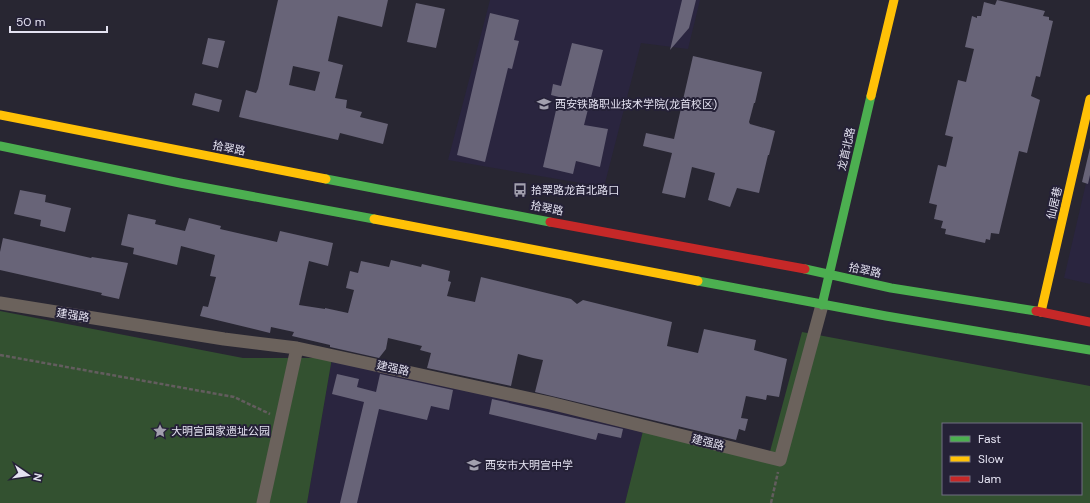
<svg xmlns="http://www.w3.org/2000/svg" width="1090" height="503" font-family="'DM Sans','Noto Sans SC',sans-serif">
<rect width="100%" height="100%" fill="#282632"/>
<path fill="#2a253f" d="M490,0H700L688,49L641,43L604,187L448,160Z
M1090,166V284L1064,278Z
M332,358L644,427L625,503H307Z"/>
<path fill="#335130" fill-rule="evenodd" d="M0,311L243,358H332L307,503H0Z
M802,332L1090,386V503H625L644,427L768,459ZM943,424H1081V494H943Z"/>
<path fill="#686478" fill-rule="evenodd" d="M278,0H388L382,27L338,16L328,61L343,65L335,98L347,100L346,108L362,112L360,117L388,124L383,144L340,133L338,140L239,117L246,90L256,93L258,89ZM293,66L320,72L315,91L289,85Z
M682,0H696L689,28L670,50Z
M997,0L1045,11L1043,16L1049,17V20L1053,21L1040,77L1036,76L1031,96L1040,100L1027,153L1019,151L999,234L991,233L990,240L986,239L985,243L945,234L946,229L941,228L943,221L934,219L937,205L929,203L938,165L946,167L953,137L945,135L958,80L966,82L974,49L965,47L972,16L977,18V16H981L984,2L995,5Z
M416,3L445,9L436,48L407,42Z
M490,13L519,20L514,40L519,41L512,69L508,68L485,162L457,155Z
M208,38L225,41L218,68L202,64Z
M572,43L603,50L584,125L608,129L600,167L576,161L573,174L543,167L559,97L551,95L553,84L561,86Z
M693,56L762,72L755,103H754L749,122L750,124L775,131L769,155H768L759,193L737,188L730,207L708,200L715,173L692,167L685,198L662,193L672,153L643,146L646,133L674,139Z
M195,93L222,100L219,112L192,105Z
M1090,148V175L1088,184L1082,182Z
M20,190L46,195L45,202L71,208L65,232L40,226L41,220L14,214Z
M128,214L156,220L155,224L185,231L189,218L221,226L220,229L277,242L280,231L333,243L328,266L309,261L299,305L325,309V308L348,313L354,290L346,288L350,271L358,273L361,261L389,267L391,260L421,267L422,264L450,271L448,281L451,282L447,296L475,302L481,277L571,299L577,304L583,300L672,322L667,346L698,353L704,329L756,340L754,350L787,359L779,397L767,395L766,400L746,396L741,418L748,419L745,431L739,429L736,440L535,392L543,360L533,358L518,354L511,386L427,368L431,353L420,350L422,346L388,338L386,349L379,358L330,347V345L292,336L294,332L271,327L270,333L200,316L203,306L208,307L216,277L210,276L215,255L181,246L177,265L133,254L134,248L121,245Z
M3,238L91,258L92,257L128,263L119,299L101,295L102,293L0,270V252Z
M337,374L359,379L357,387L376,392L380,374L453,390L449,410L431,406L427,420L379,409L357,503H340L364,402L332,394Z
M492,399L623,429L621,438L598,433L596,440L489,414Z"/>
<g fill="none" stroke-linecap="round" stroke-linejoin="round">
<path stroke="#635d5e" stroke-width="2.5" stroke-dasharray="4 2" stroke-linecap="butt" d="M0,355L234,397L270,414
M771,503L778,472"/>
<path stroke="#6b625c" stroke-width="13" d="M0,303L224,339L297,348L550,403L780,460L822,305
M263,503L297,348"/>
<path stroke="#4caf50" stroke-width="9" d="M0,146L180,183L374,219
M326,179L550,222
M805,269L891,288L1036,311
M698,281L886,316L1090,350
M822,305L871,96"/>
<path stroke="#ffc107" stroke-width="9" d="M871,96L894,0
M0,115L326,179
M374,219L698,281
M1041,312L1090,99"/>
<path stroke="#c62828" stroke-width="9" d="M550,222L805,269
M1036,311L1090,322"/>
</g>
<defs>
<symbol id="university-bare" viewBox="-9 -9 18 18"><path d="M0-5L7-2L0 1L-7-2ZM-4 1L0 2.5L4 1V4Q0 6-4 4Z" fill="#a2a0ae" stroke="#252137" stroke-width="2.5" paint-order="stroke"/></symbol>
<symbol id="bus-bare" viewBox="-9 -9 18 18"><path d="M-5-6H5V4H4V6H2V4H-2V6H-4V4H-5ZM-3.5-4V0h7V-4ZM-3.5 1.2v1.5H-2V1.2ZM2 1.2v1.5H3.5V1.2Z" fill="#a2a0ae" stroke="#252137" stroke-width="2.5" paint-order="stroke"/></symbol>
<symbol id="sight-bare" viewBox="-9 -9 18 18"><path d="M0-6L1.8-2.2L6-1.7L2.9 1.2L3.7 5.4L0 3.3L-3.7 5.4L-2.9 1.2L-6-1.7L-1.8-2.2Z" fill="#a2a0ae" stroke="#252137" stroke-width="2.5" paint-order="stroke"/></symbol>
<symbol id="school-bare" viewBox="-9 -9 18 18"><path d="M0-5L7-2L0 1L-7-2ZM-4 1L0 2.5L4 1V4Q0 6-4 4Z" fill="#a2a0ae" stroke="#252137" stroke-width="2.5" paint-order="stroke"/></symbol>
</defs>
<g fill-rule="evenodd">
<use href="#university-bare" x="534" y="94" width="20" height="20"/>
<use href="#bus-bare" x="510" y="180" width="20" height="20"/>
<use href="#sight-bare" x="150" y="421" width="20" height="20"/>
<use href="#school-bare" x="464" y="455" width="20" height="20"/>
</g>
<g text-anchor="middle" stroke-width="4" stroke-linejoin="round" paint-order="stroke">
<g font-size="11" fill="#e4e2f1" stroke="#252137" text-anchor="start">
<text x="555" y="108">西安铁路职业技术学院(龙首校区)</text>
<text x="531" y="194">拾翠路龙首北路口</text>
<text x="171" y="435">大明宫国家遗址公园</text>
<text x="485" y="469">西安市大明宫中学</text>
</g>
<g font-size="11" fill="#e4e2f1" stroke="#252137">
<text transform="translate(229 148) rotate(11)" y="4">拾翠路</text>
<text transform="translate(846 149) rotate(-77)" y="4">龙首北路</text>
<text transform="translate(1054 203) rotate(-77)" y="4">仙居巷</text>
<text transform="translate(547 208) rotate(11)" y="4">拾翠路</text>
<text transform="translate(865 270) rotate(12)" y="4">拾翠路</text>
<text transform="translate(73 315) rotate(9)" y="4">建强路</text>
<text transform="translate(393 368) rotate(12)" y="4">建强路</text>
<text transform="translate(708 442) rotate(14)" y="4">建强路</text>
</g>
</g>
<rect x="942" y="423" width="140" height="72" fill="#252137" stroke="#716e81"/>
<rect x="950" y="436" width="20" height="6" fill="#4caf50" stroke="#716e81"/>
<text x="978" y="443" font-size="12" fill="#e4e2f1">Fast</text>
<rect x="950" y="456" width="20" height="6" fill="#ffc107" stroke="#716e81"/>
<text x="978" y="463" font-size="12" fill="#e4e2f1">Slow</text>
<rect x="950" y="476" width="20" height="6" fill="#c62828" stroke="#716e81"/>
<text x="978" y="483" font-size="12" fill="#e4e2f1">Jam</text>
<g transform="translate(28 475) rotate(103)" stroke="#252137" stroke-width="3" paint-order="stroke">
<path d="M0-3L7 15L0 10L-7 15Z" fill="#e4e2f1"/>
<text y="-6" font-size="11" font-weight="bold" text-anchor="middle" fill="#e4e2f1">N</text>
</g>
<path d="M10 26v6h97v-6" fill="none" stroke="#e4e2f1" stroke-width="2"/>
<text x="16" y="26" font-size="12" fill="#e4e2f1" stroke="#252137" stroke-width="3" paint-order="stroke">50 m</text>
</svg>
